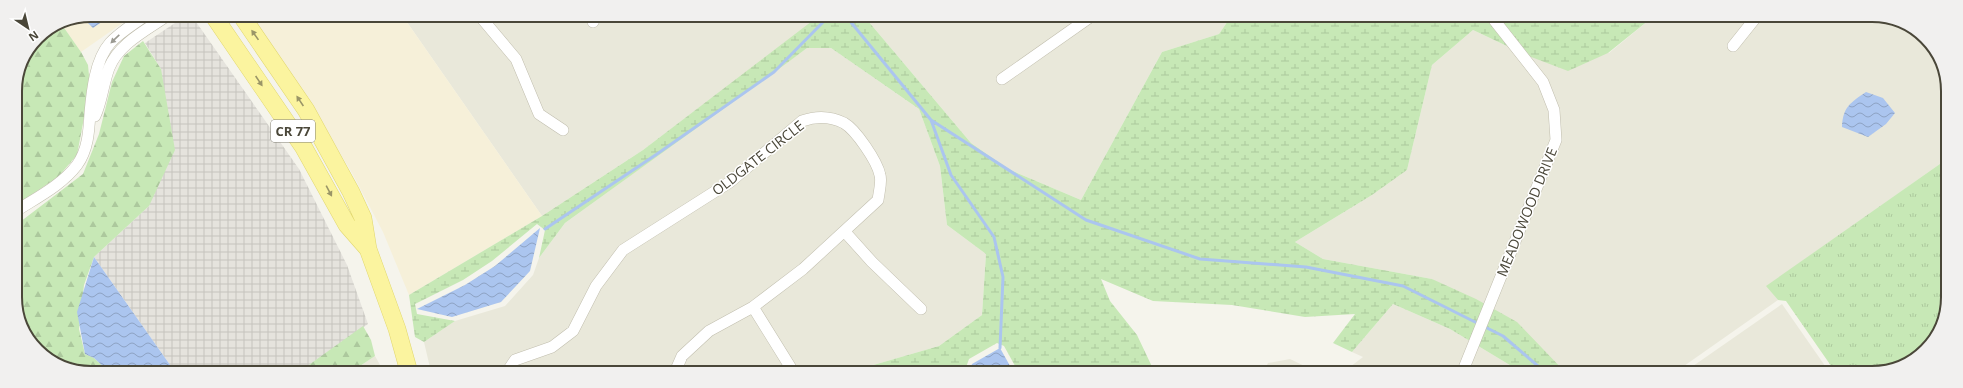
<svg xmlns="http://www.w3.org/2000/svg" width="1963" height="388" font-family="'Open Sans',sans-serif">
<defs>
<pattern id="industrial-grid" width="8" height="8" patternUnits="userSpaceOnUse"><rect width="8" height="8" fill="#e5e3dd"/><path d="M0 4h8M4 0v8" fill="none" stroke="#c6c4be"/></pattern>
<pattern id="grass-tufts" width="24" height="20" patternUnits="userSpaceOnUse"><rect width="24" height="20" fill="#c7e8b6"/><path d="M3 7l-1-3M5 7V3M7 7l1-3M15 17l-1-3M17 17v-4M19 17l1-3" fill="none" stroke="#acc89d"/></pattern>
<pattern id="forest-firs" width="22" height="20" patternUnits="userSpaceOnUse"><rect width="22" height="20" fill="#c7e8b6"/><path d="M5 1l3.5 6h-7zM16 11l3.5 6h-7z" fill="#acc89d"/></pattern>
<pattern id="wetland-marsh" width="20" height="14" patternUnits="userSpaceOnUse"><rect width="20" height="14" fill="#c7e8b6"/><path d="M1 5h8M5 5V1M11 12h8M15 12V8" fill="none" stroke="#acc89d"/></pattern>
<pattern id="water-waves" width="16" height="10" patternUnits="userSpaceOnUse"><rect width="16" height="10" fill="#abc5ef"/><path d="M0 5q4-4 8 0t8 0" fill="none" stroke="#8da2c3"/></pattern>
</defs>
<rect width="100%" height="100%" fill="#f5f4ec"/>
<path fill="#e9e8da" d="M402,15H820V16L643,150L542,216Z
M863,15H1232L1219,34L1162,52L1081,200L1008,169L971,143Z
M1654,16H1882L1926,37L1946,76L1947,159L1767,286L1778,300L1674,373H1566L1561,367L1432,279L1323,259L1295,242L1372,195L1407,170L1432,65L1473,30L1526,55L1609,53Z
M807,48H831L919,109L940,166L947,225L986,254L982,315L939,346L870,366L868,373L431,372L424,342L455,321L505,306L533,275L539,258L565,223Z
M1393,304L1450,329L1523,373H1342L1363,357L1352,352Z
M1782,304L1830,373H1683Z
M375,356L384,372H351Z
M1290,359L1319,373H1263L1268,363Z"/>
<path fill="#f6f0d9" d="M91,15H134L81,52L60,22Z
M251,15H402L542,216L409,295L383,232L352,173L310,103Z"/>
<path fill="url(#industrial-grid)" d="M187,15L194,19L299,169L347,265L368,324L299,372H175L94,257L149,206L161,69L145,43Z"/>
<path fill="url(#grass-tufts)" d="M1947,159V307L1922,354L1877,373H1836L1786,301L1778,300L1766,286Z"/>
<path fill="url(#forest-firs)" d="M60,22L81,52L88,65L90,86L77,155L58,177L16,205L15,91L21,62L37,37Z
M143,41L161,69L175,150L149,206L94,257L84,285L79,329L85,354L94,358L109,372H81L37,351L17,312L16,225L83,174L99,134L112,82L124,56Z
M363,326L371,340L375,356L351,372H299Z"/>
<path fill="url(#wetland-marsh)" d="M820,15H863L971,143L1008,169L1081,200L1162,52L1219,34L1232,15L1654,16L1608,53L1568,71L1526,55L1473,30L1432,65L1407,170L1372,195L1295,242L1323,259L1432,279L1476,299L1517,322L1566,373H1523L1450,329L1393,304L1352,352L1333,343L1355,314L1305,317L1232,305L1153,301L1101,279L1110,301L1137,335L1155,373H1019L1004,346L997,343L969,359L964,373H868L870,366L939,346L982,315L986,254L947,225L940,166L919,109L831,48H807L787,63L565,223L539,258L545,230L537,224L492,261L463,280L415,304L417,314L455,321L424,342L415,337L409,295L542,216L643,150Z"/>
<path fill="url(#water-waves)" d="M91,15H112L93,28L82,17Z
M1866,92L1883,98L1895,113L1886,124L1868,137L1842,127C1843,107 1850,103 1866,92Z
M540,228L530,271L501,302L452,317L417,309L465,285L495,266Z
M94,257L175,372H109L94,358L85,354L77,312Z
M1000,348L1014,373H969L972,364Z"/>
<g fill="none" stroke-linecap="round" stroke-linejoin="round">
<path stroke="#abc5ef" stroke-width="3" d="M845,15L931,120L1086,220L1200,259L1306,267L1403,286L1503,336L1546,373
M931,120L951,175L994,237L1003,277L1000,348
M545,229L657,154L774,72L830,15"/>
<defs>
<path id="minor" d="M479,15L516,59L539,114L563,130
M593,22L597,15
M1733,46L1757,16
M1002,79L1093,15
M95,116C102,101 103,84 109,68C119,43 147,30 168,15
M16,211C36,198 62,185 77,165C88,150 89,131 90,113C92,91 95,60 110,43C120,32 134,24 146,15
M845,232L872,262L921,309
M753,307L794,373
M507,372L515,360L552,347L573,331L596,286L623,250L730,182L802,121C816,116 830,116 844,123C856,130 877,161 880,175C882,182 879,192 878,200L803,269L753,307L709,331L682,356L675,372
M1462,373L1556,140L1554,110L1543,82L1491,16"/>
<path id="primary" d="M213,15L304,148L347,225L368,249
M241,15L306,110L351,192L363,218L368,249L397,329L409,372"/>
</defs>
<use href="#minor" stroke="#c1beae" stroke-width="12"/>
<use href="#primary" stroke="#e1d76e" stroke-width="18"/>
<use href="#minor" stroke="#fff" stroke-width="11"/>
<use href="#primary" stroke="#fbf49f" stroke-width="17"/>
</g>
<defs><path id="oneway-solid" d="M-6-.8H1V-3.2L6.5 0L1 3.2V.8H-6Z"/></defs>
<g fill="#9a9567">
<use href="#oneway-solid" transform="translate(255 35) rotate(-125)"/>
<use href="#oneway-solid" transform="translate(259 81) rotate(56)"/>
<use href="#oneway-solid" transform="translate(300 101) rotate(-124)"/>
<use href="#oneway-solid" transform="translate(329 191) rotate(62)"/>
</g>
<use fill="#9b9a92" href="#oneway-solid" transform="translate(115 39) rotate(136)"/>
<g text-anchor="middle" stroke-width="3" stroke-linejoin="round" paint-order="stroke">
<rect fill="#fff" stroke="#807e74" stroke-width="1" x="271" y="120" width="44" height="22" rx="3"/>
<g font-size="13" font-weight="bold" fill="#4a4739">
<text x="293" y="136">CR 77</text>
</g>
<g font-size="14" fill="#4a4739" stroke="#fff">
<text transform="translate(758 158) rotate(-38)" y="5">OLDGATE CIRCLE</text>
<text transform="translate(1527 212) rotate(-68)" y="5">MEADOWOOD DRIVE</text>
</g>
</g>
<path d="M0 0H1963V388H0ZM91 22H1872A69 69 0 0 1 1941 91V297A69 69 0 0 1 1872 366H91A69 69 0 0 1 22 297V91A69 69 0 0 1 91 22Z" fill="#f1f0ef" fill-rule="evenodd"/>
<path fill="none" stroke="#4a4739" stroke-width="2" d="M91 22H1872A69 69 0 0 1 1941 91V297A69 69 0 0 1 1872 366H91A69 69 0 0 1 22 297V91A69 69 0 0 1 91 22Z"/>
<g transform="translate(28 28) rotate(145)" stroke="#ffffff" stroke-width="3" paint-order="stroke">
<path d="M0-3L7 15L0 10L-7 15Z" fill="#4a4739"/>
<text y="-6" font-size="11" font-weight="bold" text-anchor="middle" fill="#4a4739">N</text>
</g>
</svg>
